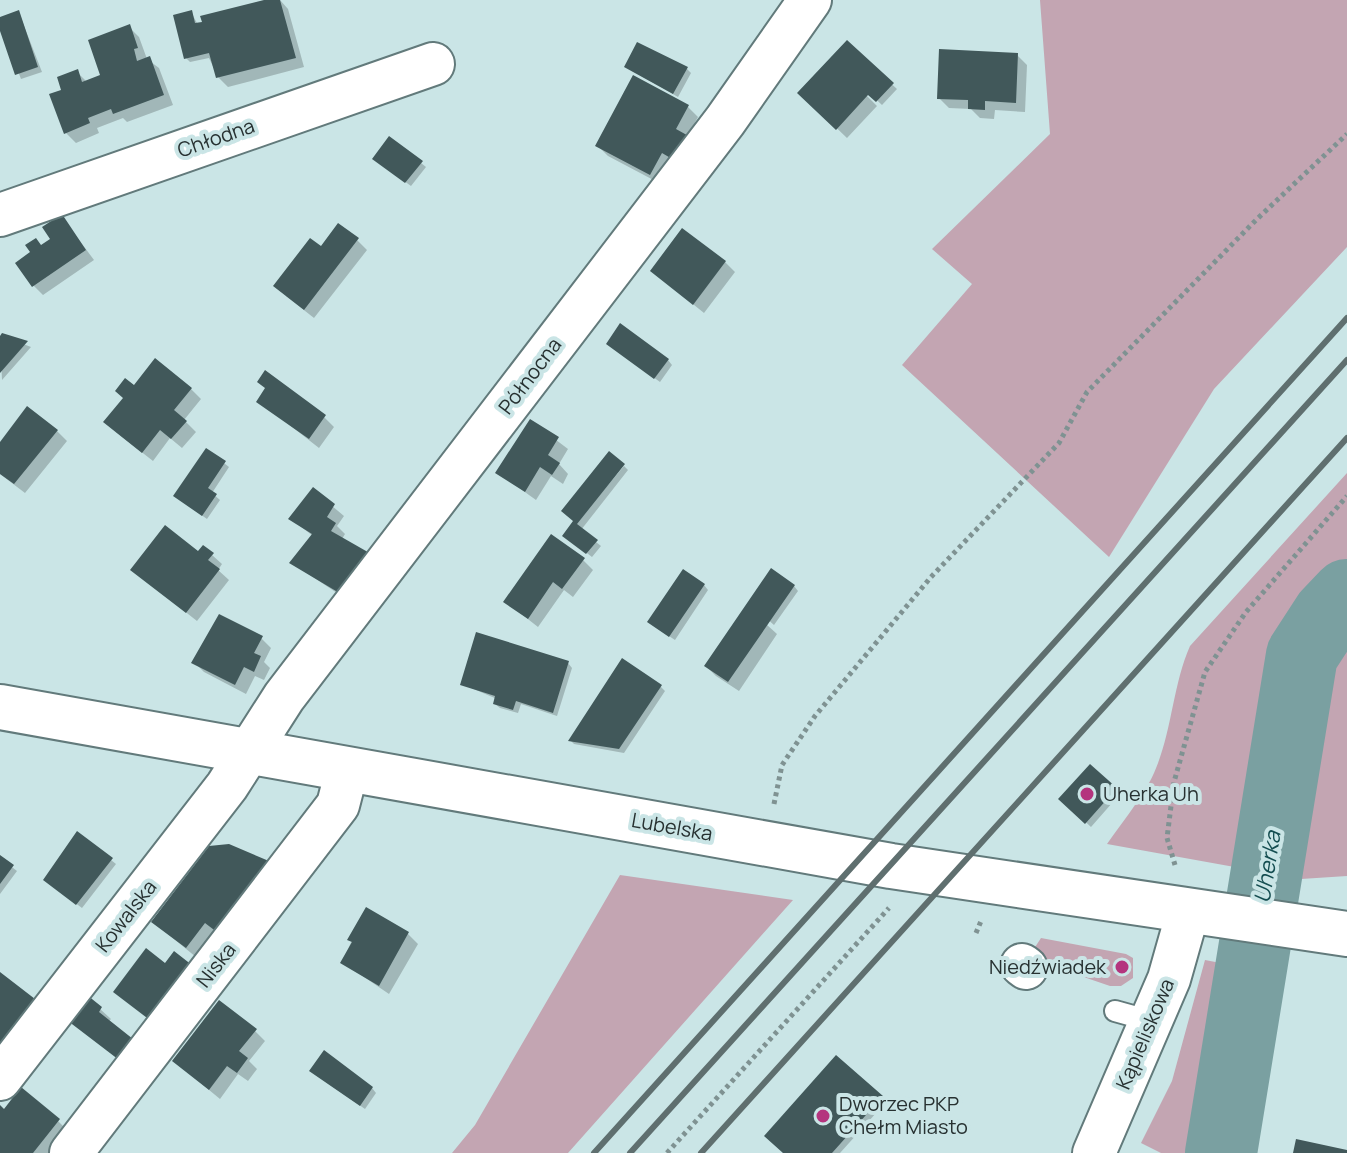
<svg xmlns="http://www.w3.org/2000/svg" width="1347" height="1153" font-family="Manrope,sans-serif">
<rect width="100%" height="100%" fill="#cae5e6"/>
<path fill="#c3a5b2" d="M1040,0H1347V247L1214,389L1109,557L902,365L972,284L932,249L1050,134Z
M1347,473V876L1301,879L1107,844C1121,824 1137,804 1149,783C1172,741 1171,689 1190,646Z
M620,875L793,900L568,1153H452L475,1125Z
M1041,938L1126,954L1133,958V978L1121,986H1110L1028,958Z
M1205,960L1262,971L1232,1153H1161L1141,1143L1172,1081Z"/>
<path fill="#0003" d="M272,0H280L288,9L304,67L228,87L218,77L209,58L190,62L186,58L191,12L198,25Z
M19,13L42,72L21,79L0,25V19Z
M129,27L139,37L147,59L159,68L173,105L127,122L123,118L97,128L99,133L76,143L66,133L64,91L77,72L87,82L103,76Z
M847,43L897,89L882,105L865,89L863,92L877,106L847,138L800,93Z
M1017,55L1027,65L1025,112L995,110L994,119L980,118L971,109L949,108L939,98Z
M626,67L687,69L691,73L678,97Z
M633,78L688,107L698,117L661,184L608,156L598,146Z
M379,163H421L426,167L411,186Z
M62,217L94,260L43,295L33,285L42,247L53,240Z
M357,240L367,250L314,318L286,296L321,249Z
M725,262L735,272L704,313L652,271Z
M3,336L31,347L2,380L0,339Z
M613,348L668,360L672,365L660,382Z
M134,388L191,389L201,399L184,420L196,432L182,448L170,438L153,461L116,432L125,398Z
M259,401L324,417L334,427L319,448Z
M531,421L568,449L559,464L568,474L563,484L551,476L536,500L498,473Z
M57,431L67,441L25,493L0,474V445Z
M207,450L229,467L212,493L220,500L207,519L180,500Z
M624,466L628,470L581,530L601,546L592,557L565,536Z
M313,490L344,516L337,526L345,534L342,539L352,603L292,563L313,536L291,519Z
M198,553L212,555L222,564L218,570L229,580L197,621L132,570Z
M583,560L593,570L573,597L564,590L538,627L506,602Z
M704,585L708,590L675,640L654,626Z
M794,586L798,591L774,625L766,618V624L777,634L739,691L716,676L706,666Z
M261,638L271,648L264,662L270,668L264,680L255,676L246,694L204,672L194,662Z
M568,663L572,668L557,716L521,704L518,713L500,708L495,704L497,699L462,684Z
M660,686L665,691L624,753L574,744L570,740Z
M1090,766L1120,794L1091,827L1061,799Z
M210,848L216,932L196,957L153,922Z
M0,858L17,871L0,894Z
M111,860L116,864L82,908L50,884Z
M366,910L408,934L418,944L389,994L342,962Z
M88,998L111,1019L108,1022L134,1071Z
M255,1031L265,1041L249,1061L257,1069L248,1081L238,1074L220,1099L174,1061Z
M837,1058L886,1102L840,1153H785Z
M316,1075L372,1088L376,1093L365,1109Z
M0,1108L4,1112L58,1121L68,1131L50,1153H0Z"/>
<g fill="none" stroke-linecap="round" stroke-linejoin="round">
<path stroke="#7aa0a1" stroke-width="72" d="M1221,1153L1302,655L1328,615L1347,595"/>
</g>
<path fill="#41585a" d="M264,0H280L296,58L216,78L209,53L184,59L173,15L192,10L195,23L202,22L200,16Z
M19,10L38,67L15,75L0,31V17Z
M130,24L138,48L134,49L137,61L150,56L164,95L113,114L111,109L88,118L90,123L64,134L49,94L61,90L57,77L78,69L82,82L100,75L88,40Z
M847,40L894,83L876,102L868,95L836,130L797,93Z
M637,42L688,67L673,94L624,67Z
M939,49L1018,53L1016,103L985,101V110L968,109V100L937,99Z
M633,75L689,105L676,129L694,139L679,163L662,153L650,175L595,146Z
M389,136L423,161L405,183L372,159Z
M62,214L86,250L32,287L15,263L30,252L25,245L36,238L41,245L50,239L42,227Z
M338,223L359,238L304,310L273,286L310,238L321,246Z
M682,228L726,261L693,305L650,271Z
M620,323L669,359L654,379L606,344Z
M2,333L28,341L0,373V336Z
M155,358L192,388L174,410L187,421L171,439L160,430L142,453L103,422L123,398L115,391L125,378L134,385Z
M265,370L326,415L309,439L256,402L265,388L257,382Z
M27,406L58,430L14,484L0,474V442Z
M530,419L559,437L548,455L560,463L552,475L540,467L525,492L495,473Z
M206,448L226,461L208,488L217,494L202,516L173,496Z
M609,451L625,464L577,524L598,540L586,554L562,536L573,521L561,511Z
M313,487L335,504L327,517L336,523L331,531L373,555L341,594L289,563L312,534L288,519Z
M165,525L198,551L203,545L214,553L208,560L220,569L186,613L130,570Z
M551,534L585,558L562,589L553,582L528,619L503,602Z
M771,568L795,585L728,682L704,666Z
M683,569L705,584L669,637L647,622Z
M219,614L263,636L254,653L261,656L254,672L244,667L235,685L191,663Z
M476,632L569,661L553,713L516,701L513,710L493,704L495,696L460,685Z
M622,658L662,685L619,749L568,741Z
M1090,764L1117,788L1085,824L1058,799Z
M77,831L113,858L76,905L43,880Z
M229,844L276,864L222,936L205,923L186,948L151,922L209,846Z
M0,855L14,865L0,884Z
M366,907L409,932L379,986L340,963L352,942L347,940Z
M146,948L165,963L174,951L197,969L155,1024L113,992Z
M0,972L35,999L0,1051Z
M87,995L102,1007L99,1012L138,1043L123,1063L68,1021Z
M219,1000L257,1029L239,1051L248,1058L237,1073L227,1066L209,1090L172,1061Z
M324,1050L373,1087L360,1106L309,1071Z
M836,1055L883,1096L832,1153H783L764,1136Z
M21,1087L60,1119L33,1153H0V1105L4,1109Z
M1296,1139L1347,1150V1153H1293Z"/>
<g fill="none" stroke-linecap="round" stroke-linejoin="round">
<defs>
<path id="lane" d="M1115,1011L1151,1021"/>
<path id="street" d="M0,215L433,64
M1022,965L1026,968
M0,1079L227,786L284,697L725,121L810,0
M71,1153L338,805L347,770
M1094,1153L1169,979L1188,912"/>
<path id="secondary" d="M0,707L891,866L1347,934"/>
</defs>
<use href="#lane" stroke="#627a7b" stroke-width="24"/>
<use href="#street" stroke="#627a7b" stroke-width="46"/>
<use href="#secondary" stroke="#627a7b" stroke-width="48"/>
<path stroke="#7f9292" stroke-width="5" stroke-dasharray="4 4" stroke-linecap="butt" d="M774,804L782,765L815,716L931,577L1059,443L1087,392L1256,220L1347,134
M1175,865L1167,838L1174,782L1205,672L1246,612L1347,496
M976,933L981,921
M667,1153L889,908"/>
<use href="#lane" stroke="#fff" stroke-width="20"/>
<use href="#street" stroke="#fff" stroke-width="42"/>
<use href="#secondary" stroke="#fff" stroke-width="44"/>
<path stroke="#5f6f6f" stroke-width="6" d="M594,1153L1347,318
M630,1153L1347,360
M701,1153L1347,438"/>
</g>
<g fill="#b4347e" stroke="#cae5e6" stroke-width="3">
<circle cx="1087" cy="794" r="8"/>
<circle cx="1122" cy="967" r="8"/>
<circle cx="823" cy="1116" r="8"/>
</g>
<g text-anchor="middle" stroke-width="8" stroke-linejoin="round" paint-order="stroke">
<g font-size="20" fill="#273131" stroke="#cae5e6">
<text transform="translate(216 138) rotate(-19)" y="7">Chłodna</text>
<text transform="translate(530 376) rotate(-53)" y="7">Północna</text>
<text transform="translate(672 827) rotate(10)" y="7">Lubelska</text>
<text transform="translate(126 916) rotate(-52)" y="7">Kowalska</text>
<text transform="translate(216 965) rotate(-52)" y="7">Niska</text>
<text transform="translate(1145 1034) rotate(-67)" y="7">Kąpieliskowa</text>
</g>
<g font-size="20" fill="#273131" stroke="#cae5e6" text-anchor="start">
<text x="1103" y="801">Uherka Uh</text>
<text x="1106" y="974" text-anchor="end">Niedźwiadek</text>
<text x="839" y="1111">Dworzec PKP<tspan x="839" dy="23">Chełm Miasto</tspan></text>
</g>
<g font-size="22" font-style="italic" fill="#154e51" stroke="#cae5e6">
<text transform="translate(1267 867) rotate(-81)" y="8">Uherka</text>
</g>
</g>
</svg>
